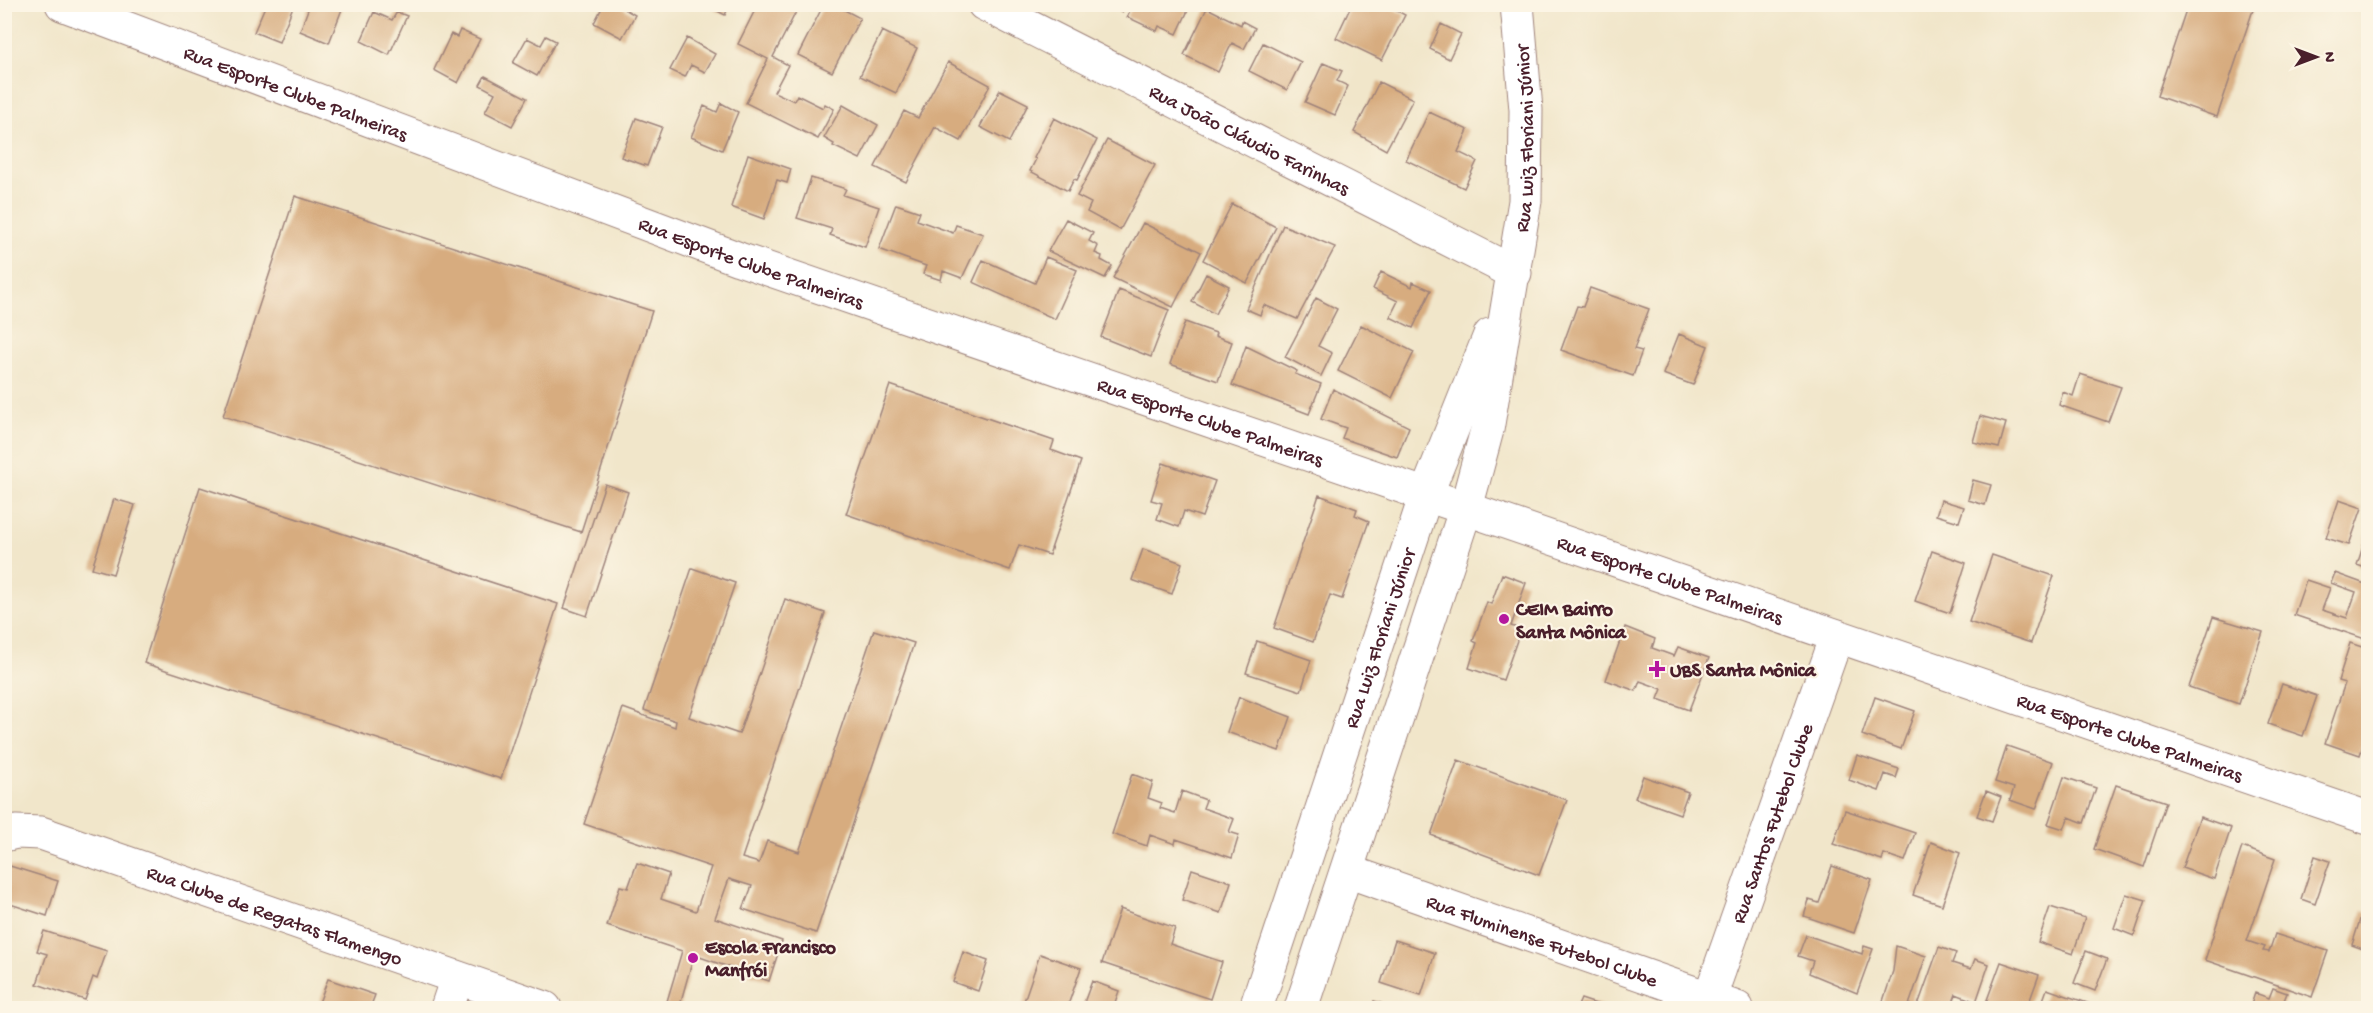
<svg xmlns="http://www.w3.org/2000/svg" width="2373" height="1013" font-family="'Gochi Hand',sans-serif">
<rect width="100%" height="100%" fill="#fcf5e5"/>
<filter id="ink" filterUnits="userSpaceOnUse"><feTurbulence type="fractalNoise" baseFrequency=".0167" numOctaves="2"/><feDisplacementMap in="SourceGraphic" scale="12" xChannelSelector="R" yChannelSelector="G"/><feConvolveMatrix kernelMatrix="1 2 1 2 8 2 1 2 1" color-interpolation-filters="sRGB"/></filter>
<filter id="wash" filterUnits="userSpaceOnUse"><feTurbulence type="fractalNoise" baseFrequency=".008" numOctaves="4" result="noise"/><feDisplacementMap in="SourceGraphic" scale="24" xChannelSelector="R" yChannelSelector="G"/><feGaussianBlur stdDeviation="1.35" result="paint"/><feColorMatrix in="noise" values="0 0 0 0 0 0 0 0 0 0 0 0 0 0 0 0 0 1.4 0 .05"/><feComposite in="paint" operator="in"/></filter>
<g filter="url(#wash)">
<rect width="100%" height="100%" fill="#f1e6ca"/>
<g id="blocks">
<path fill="#d7ac7f" d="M266,4H294L279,42L254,32Z
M310,4H344L329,43L300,31Z
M604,4H616L635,15L622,38L594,23Z
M704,4H730L725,15Z
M758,4H800L773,57L788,65L774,92L794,101L797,95L823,108L825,104L834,109L818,139L746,103L768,59L738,44Z
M824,4H833L860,18L832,72L798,55Z
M1108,4H1126L1122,12Z
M1133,4H1191L1177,34L1159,26L1157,31L1127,17Z
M1352,4H1384L1405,15L1382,60L1336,38Z
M2188,4H2255L2217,117L2157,96Z
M1207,8L1241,25L1242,21L1255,28L1244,49L1232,43L1218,72L1184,55Z
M374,12L392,20L397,12L407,16L389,55L361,41Z
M1441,24L1461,34L1449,59L1430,49Z
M460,30L480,39L458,83L434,70L451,34L457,37Z
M882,31L917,48L896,93L860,76Z
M546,36L556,41L537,76L513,63L527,38L541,45Z
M687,38L715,54L705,72L691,65L685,77L670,70Z
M1263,43L1301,62L1287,90L1249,71Z
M948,62L990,85L961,141L935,127L906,182L875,167L904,111L918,118Z
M1323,63L1342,71L1337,81L1348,86L1335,115L1305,102Z
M485,76L527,98L512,126L485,112L495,93L480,85Z
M1379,82L1413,99L1386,150L1354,132Z
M1000,90L1028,104L1009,142L980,127Z
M721,103L738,112L722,150L691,137L704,106L717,112Z
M843,105L878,125L860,159L833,146L834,144L824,138Z
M1429,112L1468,130L1458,152L1477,161L1464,188L1406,160Z
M636,118L662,127L647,166L621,157Z
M1054,118L1097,140L1077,180L1074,179L1068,191L1030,171L1036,159L1034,158Z
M1107,140L1155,165L1120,230L1087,212L1091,203L1077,196Z
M748,154L791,169L787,183L777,180L764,219L731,207Z
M811,178L846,189L843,195L879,207L865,247L830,235L832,229L797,218Z
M295,196L652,311L581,532L223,416Z
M896,204L920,212L917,220L953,233L956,225L983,234L962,278L943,271L941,280L923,274L926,266L879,249Z
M1232,204L1276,227L1247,283L1203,260Z
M1066,219L1093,233L1089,241L1098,246L1095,253L1102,256L1101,260L1112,266L1105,278L1048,251Z
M1143,223L1201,252L1173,307L1113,278Z
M1283,225L1335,247L1297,319L1264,305L1260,315L1246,309Z
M1046,257L1077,270L1055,319L973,282L983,260L1035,283Z
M1381,272L1412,287L1413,282L1431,290L1413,328L1390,317L1398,301L1373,289Z
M1206,274L1229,286L1215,314L1192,302Z
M1590,288L1649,309L1634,349L1642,351L1633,376L1561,350L1577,306L1583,307Z
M1119,290L1169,310L1151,357L1101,337Z
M1316,298L1337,309L1318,346L1332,353L1321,376L1285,357Z
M1185,322L1216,333L1215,336L1232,342L1218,381L1170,364Z
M1361,325L1414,352L1392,398L1338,371Z
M1679,334L1708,346L1693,385L1663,374Z
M1246,346L1297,371L1295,374L1321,384L1309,414L1232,385Z
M2080,374L2121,387L2108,422L2059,405L2063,392L2073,396Z
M890,385L1054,441L1051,450L1081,461L1049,555L1019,545L1010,570L846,514Z
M1333,389L1409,427L1397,457L1342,438L1346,428L1321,419Z
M1980,416L2006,423L1999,448L1973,442Z
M1163,463L1215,481L1202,517L1184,511L1179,527L1157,519L1162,503L1151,500Z
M1973,480L1991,485L1985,505L1968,500Z
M605,484L628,492L587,616L564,608Z
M200,487L558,604L501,779L144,663Z
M1319,495L1357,509L1355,515L1369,521L1342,599L1330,595L1313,642L1274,628Z
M114,499L135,505L113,574L92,568Z
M1941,500L1964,507L1959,522L1936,515Z
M2339,500L2362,508L2349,545L2326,538Z
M2368,531V569L2357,565Z
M1143,549L1182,563L1172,594L1132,580Z
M1932,551L1966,563L1950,613L1915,601Z
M1992,555L2054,576L2031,643L1969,622Z
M692,568L735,583L689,717L739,734L785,599L825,613L742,858L759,863L767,841L799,852L874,630L914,643L816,933L743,909L752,886L729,879L715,918L782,941L769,981L694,955L679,1008H665L682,951L607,926L620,886L628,888L637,863L669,874L661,899L696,911L711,867L584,824L623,708L675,727L676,721L644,710Z
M2335,573L2368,585V640L2294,615L2306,580L2330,588L2322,610L2347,618L2356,592L2331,583Z
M1502,574L1526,583L1511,626L1521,629L1503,680L1469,668L1477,643L1473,641L1487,602L1491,604Z
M2213,617L2263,632L2239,704L2189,687Z
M1625,627L1655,639L1652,648L1674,656L1678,647L1709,658L1689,710L1658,699L1662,689L1640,681L1636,691L1606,680Z
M1257,641L1311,660L1301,691L1246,673Z
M2350,643L2368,649V729L2360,755L2325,743L2345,683L2338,681Z
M2282,684L2317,696L2303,736L2268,724Z
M1239,697L1291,717L1279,751L1227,732Z
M1875,697L1915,711L1901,749L1862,735Z
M2007,746L2053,762L2036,809L2010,800L2014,788L1995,782Z
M1857,755L1899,769L1896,778L1885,774L1879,791L1849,780Z
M1458,760L1567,800L1539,875L1431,835Z
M1132,774L1153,782L1148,798L1162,803L1160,808L1175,813L1182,791L1206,800L1203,808L1234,819L1229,832L1239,835L1232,858L1176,839L1175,844L1150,835L1147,846L1112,834Z
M1643,776L1688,792L1680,814L1635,798Z
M2064,777L2096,788L2084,823L2069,817L2064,829L2048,824Z
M2116,785L2166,802L2144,867L2094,849Z
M1986,791L2001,797L1992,821L1977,816Z
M1845,810L1915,833L1905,861L1884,854L1882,860L1833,844Z
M2200,817L2231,828L2214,879L2182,868Z
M1931,842L1960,853L1942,905L1913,895Z
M2242,847L2275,859L2247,941L2265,947L2263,951L2269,952L2275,934L2328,951L2312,997L2205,960Z
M2315,856L2330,861L2315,904L2301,899Z
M10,866L58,881L47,916L4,902V883Z
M1832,866L1872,880L1854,933L1804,916L1809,900L1819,903Z
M1192,869L1231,882L1221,913L1182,900Z
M2126,894L2146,900L2134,936L2114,928Z
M2050,907L2085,918L2073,954L2038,942Z
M1120,909L1175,928L1170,944L1222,962L1210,999L1102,963Z
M2363,910L2368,912V951L2352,945Z
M44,931L107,951L97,979L93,977L85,1000L37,984L47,954L37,951Z
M1806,935L1862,954L1864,946L1873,949L1857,993L1809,973L1813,961L1798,956Z
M1395,940L1435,953L1421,996L1381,983Z
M1896,946L1926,956L1908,1008L1881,1007L1893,971Z
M1939,947L1956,953L1952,963L1971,969L1975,959L1989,964L1976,1002L1956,994L1951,1008H1917Z
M2086,951L2107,959L2095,991L2074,983Z
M963,952L988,961L978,991L953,982Z
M1040,954L1081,968L1067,1008L1022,1007Z
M2001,962L2039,975L2027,1008H1984Z
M328,979L375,995L370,1008H317Z
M1092,981L1119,991L1113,1008H1082Z
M2273,988L2287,993L2281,1008H2250L2255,993L2269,998Z
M2047,989L2099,1007L2098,1008H2059L2042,1003Z
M1581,999L1608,1008H1577Z
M1374,1001L1395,1008H1371Z"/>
</g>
</g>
<g filter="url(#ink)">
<use href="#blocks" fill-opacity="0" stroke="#9e827a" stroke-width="1.5"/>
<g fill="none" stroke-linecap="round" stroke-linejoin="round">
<defs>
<g id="minor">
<path id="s1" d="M62,4L739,259L2368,818"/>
<path id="s2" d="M984,4L1515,273"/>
<path id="s3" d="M4,835L16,832L41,833L545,1008"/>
<path id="s4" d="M1347,871L1737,1008"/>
<path d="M447,1008L457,978"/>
<path id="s5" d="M1256,1008L1426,495L1490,335"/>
<path id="s6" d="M1301,1008L1466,508L1487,430L1525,201L1526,110L1517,4"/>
<path id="s7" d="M1706,1008L1837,636"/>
</g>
</defs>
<use href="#minor" stroke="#9e827a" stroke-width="35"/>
<use href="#minor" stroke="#fff" stroke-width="33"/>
</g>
</g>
<g fill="#b5179e" stroke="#fcf5e5" stroke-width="2">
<circle cx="1504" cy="619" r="6"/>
<path d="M1654 660h6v6h6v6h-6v6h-6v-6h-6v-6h6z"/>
<circle cx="693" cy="958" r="6"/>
</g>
<g text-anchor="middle" stroke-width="4.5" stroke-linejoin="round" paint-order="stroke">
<g font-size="20" fill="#4a1f2b" stroke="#fcf5e5">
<text dy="7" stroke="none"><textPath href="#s1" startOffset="250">Rua Esporte Clube Palmeiras</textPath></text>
<text dy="7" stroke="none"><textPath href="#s2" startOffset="298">Rua João Cláudio Farinhas</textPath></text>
<text dy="7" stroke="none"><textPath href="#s6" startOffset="902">Rua Luiz Floriani Júnior</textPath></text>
<text dy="7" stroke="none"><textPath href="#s1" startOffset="736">Rua Esporte Clube Palmeiras</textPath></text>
<text dy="7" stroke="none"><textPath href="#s1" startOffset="1222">Rua Esporte Clube Palmeiras</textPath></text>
<text dy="7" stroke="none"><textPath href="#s1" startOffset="1708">Rua Esporte Clube Palmeiras</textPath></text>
<text dy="7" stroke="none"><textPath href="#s5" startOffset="390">Rua Luiz Floriani Júnior</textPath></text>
<text dy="7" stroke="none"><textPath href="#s1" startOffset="2194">Rua Esporte Clube Palmeiras</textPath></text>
<text dy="7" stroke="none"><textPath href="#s7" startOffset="196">Rua Santos Futebol Clube</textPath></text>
<text dy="7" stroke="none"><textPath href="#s3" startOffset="285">Rua Clube de Regatas Flamengo</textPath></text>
<text dy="7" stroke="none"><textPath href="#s4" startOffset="207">Rua Fluminense Futebol Clube</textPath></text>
</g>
<g font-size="20" font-weight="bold" fill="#4a1f2b" stroke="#fcf5e5" text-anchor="start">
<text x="1516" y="615">CEIM Bairro<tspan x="1516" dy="23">Santa Mônica</tspan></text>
<text x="1670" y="676">UBS Santa Mônica</text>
<text x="705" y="953">Escola Francisco<tspan x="705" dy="23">Manfrói</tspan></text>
</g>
</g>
<rect width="2373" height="1013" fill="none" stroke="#fcf5e5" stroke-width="24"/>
<g transform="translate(2316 57) rotate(90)" stroke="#fcf5e5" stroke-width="4.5" paint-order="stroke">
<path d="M0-4.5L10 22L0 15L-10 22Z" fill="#4a1f2b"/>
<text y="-9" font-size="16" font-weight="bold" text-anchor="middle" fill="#4a1f2b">N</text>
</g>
</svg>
